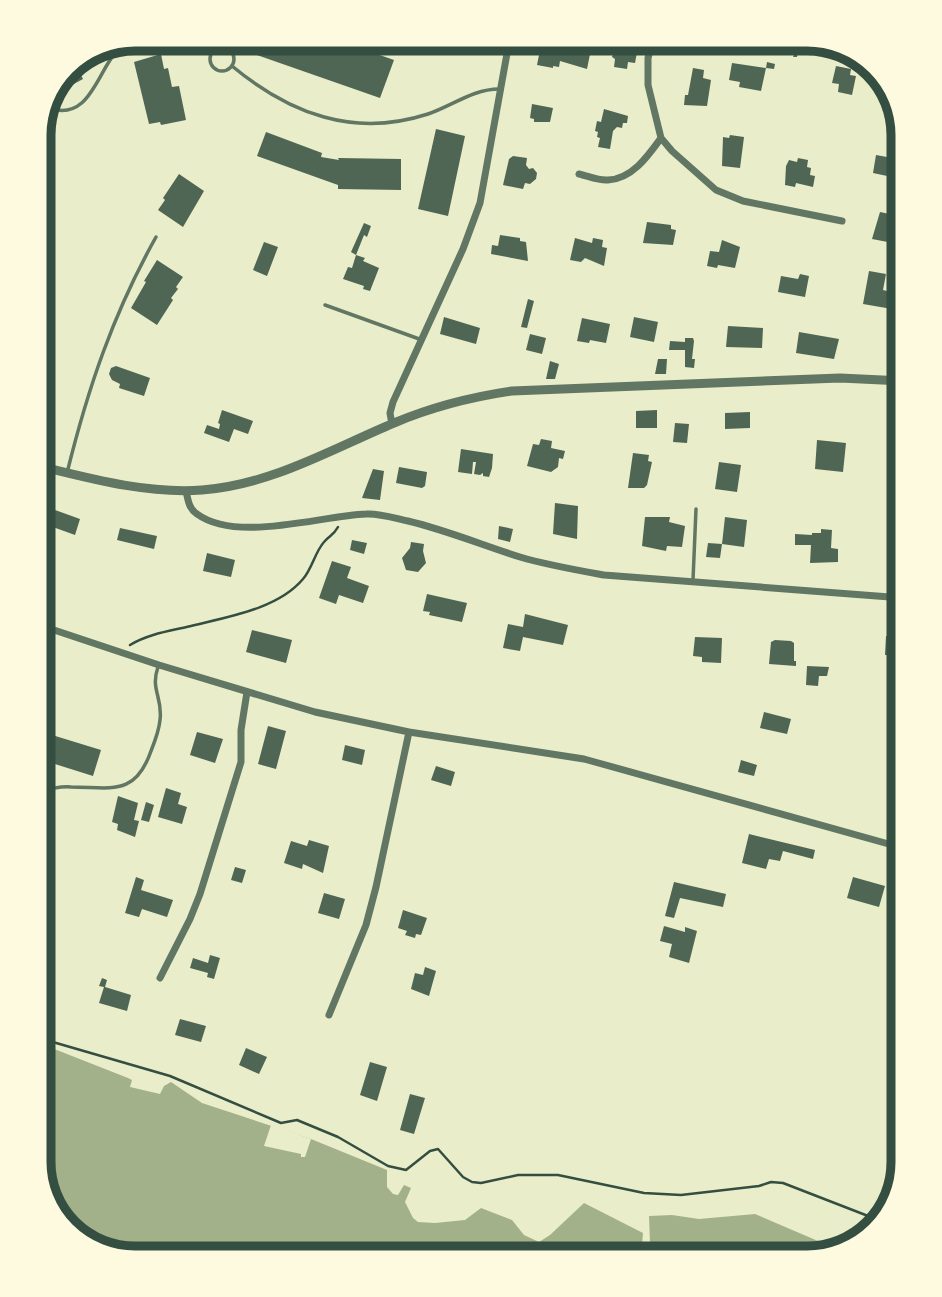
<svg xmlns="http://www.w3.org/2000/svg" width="942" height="1297" font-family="Ubuntu,sans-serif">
<rect width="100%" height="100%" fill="#e9edc9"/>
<path fill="#a3b18a" d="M39,1043L128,1078L132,1080L130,1087L160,1094L164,1086L171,1082L202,1103L311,1139L387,1170V1187L393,1194L398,1195L404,1185L411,1188L405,1202L413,1218L418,1222L435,1223L465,1220L481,1208L512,1220L524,1235L539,1242L550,1235L584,1203L643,1233L641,1257L654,1258H129L86,1245L52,1211L39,1162Z
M755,1214L839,1250L808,1258H676L675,1255L653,1250L650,1243L649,1216L672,1215L699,1219Z"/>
<path fill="#e9edc9" d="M271,1125L311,1139L305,1157H301V1154L264,1146Z"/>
<path fill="#4f6655" d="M256,39H334L394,60L380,98L251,53Z
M618,39H636L634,47H638L635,63L628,62L627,69L614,67L615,59L612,57Z
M759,39L799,44L797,57H793L794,55L758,48Z
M544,43L548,44L550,49L568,52L569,47L581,49L585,45L588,46L591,49L587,69L560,61L559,67L553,66V68L537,65L541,45Z
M161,54L164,69L168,68L172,87L179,86L186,120L161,125L160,122L149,124L134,62Z
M74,62L83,79L61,91L59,88L71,63Z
M767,62L775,64L774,69L766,68L761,91L739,87L740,82L729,80L732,63L766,68Z
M836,66L851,69L850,75L856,76L852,95L838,92L839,84L832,83Z
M693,68L704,70L703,78L711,80L707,106L684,105L685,95H688Z
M532,104L553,108L550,122H534V119L530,118Z
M604,109L628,116L627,123H623L622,128L617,127L613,131L610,149L598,147L600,138L597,137L598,132L595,131L597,121L601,122Z
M436,129L465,136L448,216L418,209Z
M266,132L322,153L321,157L339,160L338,158L401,159V190L338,189V185L257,156Z
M730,135L744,137L740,168L722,166L723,137L729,138Z
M876,155L898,159L897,162L903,163V186L891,183L892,177L873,173Z
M513,156L527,158L526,165L529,169L533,168L537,173L536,179L530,184L525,183L523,189L503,185L509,159Z
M798,158L808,160L807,167L811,168L810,175L815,176L813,187L796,183L795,187L785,185L786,166L789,160L797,162Z
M179,174L204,191L183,227L158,210L165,200L163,198Z
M880,212L899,216L893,243L872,239Z
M647,222L671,225V229L676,230L673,245L643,243Z
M364,223L371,226L367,237L364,235L356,255L351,252Z
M500,235L520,238V241L526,242L528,261L491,254L492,245L498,246Z
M575,238L592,243L593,238L603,240L602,247L607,248L604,266L585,258L581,262L570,260Z
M722,240L740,247L735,268L718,265L717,268L707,266L710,251L719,252Z
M264,242L278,247L267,276L253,270Z
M356,255L365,258L363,261L379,268L370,291L363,289L364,286L343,279L348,267L352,268Z
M157,260L183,277L176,287L178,289L171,298L173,300L157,325L131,308L146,282L144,281Z
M869,271L886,274L883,290L895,293L892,309L863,304Z
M800,274L809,276L805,297L778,292L781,276L798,279Z
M528,299L534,301L527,328L521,327Z
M444,317L480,328L476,344L440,334Z
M634,317L658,322L654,342L630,337Z
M582,318L610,324L606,343L590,340L589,343L577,341Z
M728,326L763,328L762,348L726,347Z
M799,332L839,339L834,359L796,353Z
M530,334L546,338L542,354L526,350Z
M685,338H693L694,341L692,359H695L694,368L685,367V350H669L670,341L685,342Z
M658,359H667L666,374H655Z
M550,361L559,364L555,379H546Z
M116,366L150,378L144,396L119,388L120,384L112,380L109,374L111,368Z
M222,410L253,421L248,434L234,429L229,442L204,433L207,425L219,429L220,424L218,423Z
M657,410V428H636V411Z
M750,412V428L725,429V413Z
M675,423L689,424L687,443L673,442Z
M541,439L552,441L551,448L565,451L563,459L559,458L558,467L551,472L527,466L533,444L539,445Z
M817,440L846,443L843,472L815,469Z
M461,449L493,454L492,468L489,477L483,476V473L480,475L474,474L476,462H473L472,474L458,472Z
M633,453L649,455L648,461L652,462L647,485L644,488H628Z
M719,462L741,465L737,492L715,489Z
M399,467L427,472L425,486L422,488L396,483Z
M373,469L384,471L380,500L362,498Z
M555,503L578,506L577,539L553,534Z
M44,506L80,519L75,535L39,522Z
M645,517H670L669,522L685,526L682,547L667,546L666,551L642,546Z
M725,517L747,520L744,547L722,544Z
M499,526L513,529L510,542L498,539Z
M120,528L157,536L154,549L117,540Z
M821,529L832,530L831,548L838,549V562L810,563L811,545H795V534L812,535V533H821Z
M352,540L367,543L364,554L350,550Z
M411,542L424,544L423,551L426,563L418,572L406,570L402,558L410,548Z
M708,543L722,544L720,558L706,557Z
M207,553L235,560L231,577L203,571Z
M332,561L351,567L347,578L369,586L363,603L339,595L336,604L319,598Z
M427,594L467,603L462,622L429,615L430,612L423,611Z
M525,614L568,625L563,645L523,637L520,651L503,648L508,624L523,627Z
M252,630L292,640L286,663L246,652Z
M886,636L903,637V656L885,655Z
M695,637L722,638L721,663L702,662V657L693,656Z
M775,640L791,641L794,643V661H796V666L769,664L771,642Z
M807,666L829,667L827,676H819L818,686L806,685Z
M764,712L791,719L787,734L760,728Z
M268,726L286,731L276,769L258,764Z
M39,731L101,750L93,776L39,759Z
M197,732L223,739L215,763L190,755Z
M345,745L365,750L362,765L342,760Z
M741,760L757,765L754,776L738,772Z
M436,766L455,772L451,786L431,780Z
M166,788L181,793L178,804L187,807L182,824L158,817Z
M118,796L138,803L134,820L139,821L135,837L117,830L118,824L112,822Z
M146,802L154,805L149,822L141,820Z
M749,834L815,850L813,859L783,851L780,861L769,859L766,869L742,863Z
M309,840L329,846L323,873L303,864L302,869L284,863L291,841L307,846Z
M235,867L246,870L242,883L231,880Z
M136,877L144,880L141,890L173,900L167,917L142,909L139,917L125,913Z
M853,877L885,886L879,907L847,898Z
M674,882L726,894L723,907L680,898L674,918L665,916Z
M324,893L345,899L339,919L318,913Z
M403,910L427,918L421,935L416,934L415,938L405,935L407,931L398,928Z
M664,926L685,932V927L697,931L689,963L669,957L672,944L660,941Z
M210,955L220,958L214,979L207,977L208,973L190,968L193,958L208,963Z
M425,967L436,971L429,996L411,989L415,973L423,975Z
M102,978L107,980L105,987L131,995L127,1011L99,1003L104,987L99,986Z
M180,1019L206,1026L201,1042L175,1035Z
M246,1048L267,1057L259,1074L239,1065Z
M370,1062L387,1067L377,1101L360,1095Z
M410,1094L425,1098L414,1134L400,1130Z"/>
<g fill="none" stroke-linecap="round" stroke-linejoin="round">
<path stroke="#344e41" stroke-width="2.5" d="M220,46V39
M130,645C148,634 170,631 191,626C227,617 278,609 303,579C312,569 315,552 324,542C330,535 333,536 338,527
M39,1038L170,1076L281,1123L297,1120L338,1137L388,1166L406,1170L430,1151L438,1149L463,1177L472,1182L481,1183L518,1175H558L644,1193L681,1195L759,1186L771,1182L783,1183L881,1221"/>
<path stroke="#617663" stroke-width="3.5" d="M187,39L212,51
M210 59a12 12 0 1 1 24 0a12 12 0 1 1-24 0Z
M232,66C290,114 354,138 428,114C452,106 473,89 499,89
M49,108C89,122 97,73 116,52C121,46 128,43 134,39
M325,305L422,340
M67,473C88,388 113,314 156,237
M693,580L696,509
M39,792C49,789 60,786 71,787C111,787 135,797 151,751C155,741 159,731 160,720C163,697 150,690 158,667"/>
<path stroke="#617663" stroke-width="7" d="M653,39L648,58V85L661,138L672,151L716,190L743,201L842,221
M579,174C588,176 599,181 608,180C632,179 648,156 661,138
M392,424L390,413L393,402L463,249L480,203L508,48L519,39
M186,491C188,500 189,509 197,514C237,543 319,516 366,514C379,513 394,518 408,521C446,530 482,545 520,557C547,565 576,570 604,575L903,598
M39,625L159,665L315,712L409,732L584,759L903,848
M160,978L190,919L200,894L241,762V730L247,692
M329,1015L366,925L376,887L409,732"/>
<path stroke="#617663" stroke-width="9" d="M39,466C92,479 147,494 202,490C271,485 332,449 394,423C432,407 471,397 512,391L840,378L903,381"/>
</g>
<path d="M0 0H942V1297H0ZM135 51H807A84 84 0 0 1 891 135V1162A84 84 0 0 1 807 1246H135A84 84 0 0 1 51 1162V135A84 84 0 0 1 135 51Z" fill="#fefae0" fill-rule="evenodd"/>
<path fill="none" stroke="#344e41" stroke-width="9" d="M135 51H807A84 84 0 0 1 891 135V1162A84 84 0 0 1 807 1246H135A84 84 0 0 1 51 1162V135A84 84 0 0 1 135 51Z"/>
</svg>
